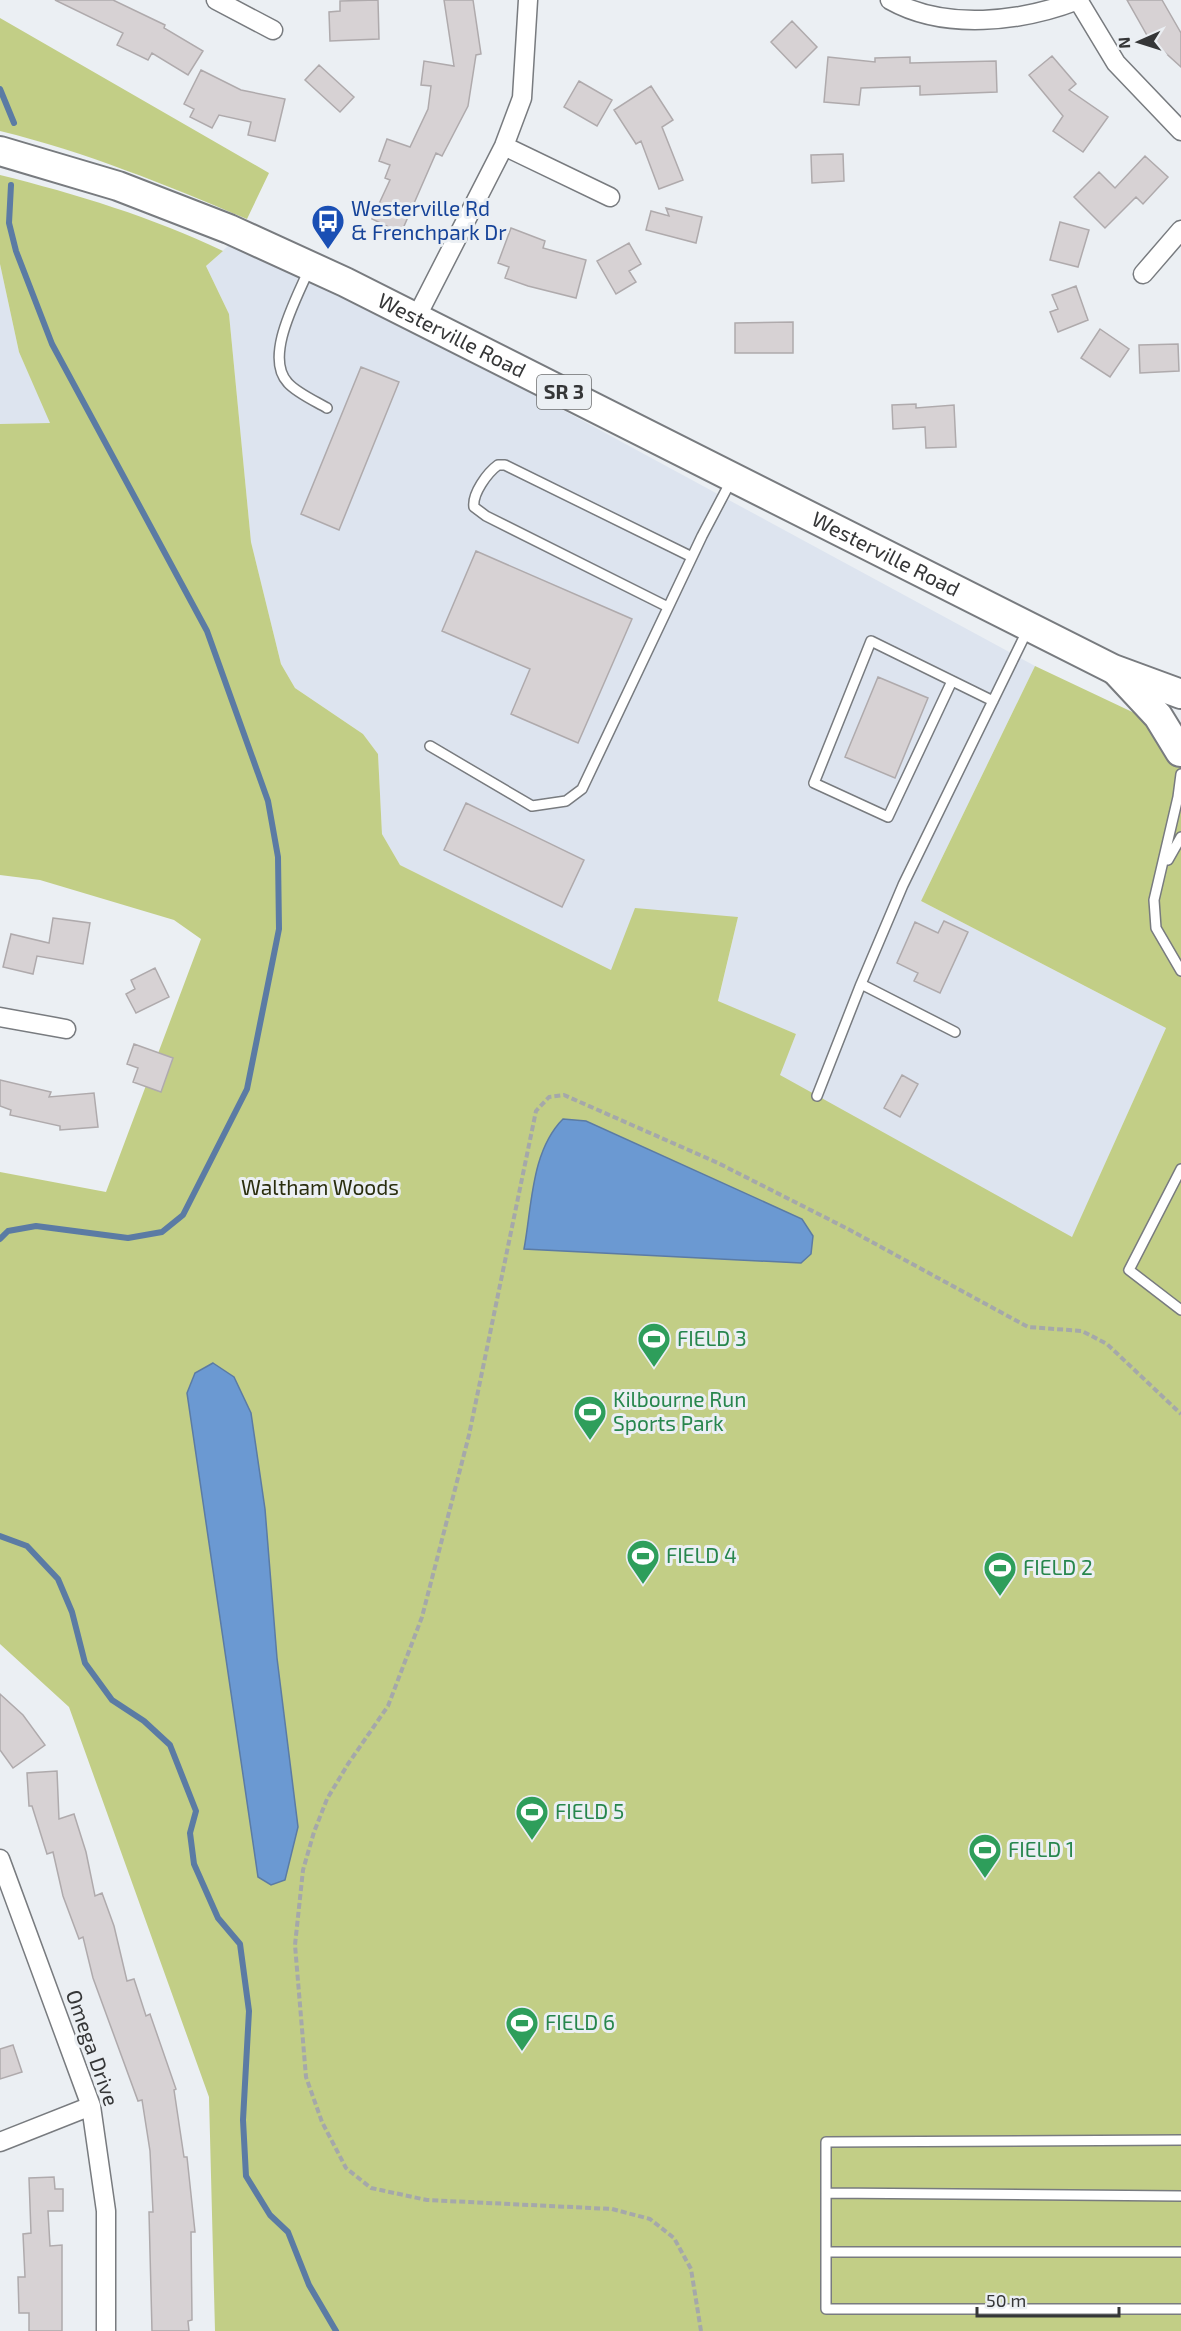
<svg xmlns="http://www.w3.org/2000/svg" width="1181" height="2331" font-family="'Exo 2',sans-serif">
<rect width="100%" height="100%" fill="#ebeff3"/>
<path fill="#dde4ef" d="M240,235L1035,666L921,901L1166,1028L1072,1238L773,1090L796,1034L718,1002L738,917L611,970L400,865L382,834L378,754L363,734L295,688L281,664L251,542L229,314L206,266Z
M0,264L19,352L52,424H0Z"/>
<path fill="#c2ce86" d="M0,18L269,173L247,219C166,185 86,152 0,131Z
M0,175C76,194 152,217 223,251L206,266L229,314L251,542L281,664L295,688L363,734L378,754L382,834L400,865L611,970L635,908L738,917L718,1001L796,1034L780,1075L1072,1237L1166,1028L921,901L1035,666L1181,735V2331H215L209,2097L69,1707L0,1644V1172L106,1192L201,939L174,920L40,880L0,875V424L50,423L19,352L0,264Z"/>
<path fill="#6b99d2" stroke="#5b7ba4" stroke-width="1.5" d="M563,1119L586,1121L802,1219L813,1236L811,1254L801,1263L524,1249C532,1206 531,1151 563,1119Z
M213,1363L234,1377L251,1413L265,1509L277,1658L298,1827L285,1880L271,1885L258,1877L187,1393L195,1373Z"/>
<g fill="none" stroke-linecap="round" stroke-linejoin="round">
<path stroke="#5b7ba4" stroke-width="6" d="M0,89L14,123
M0,1239L8,1231L36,1226L128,1238L162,1232L183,1215L247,1089L279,929L278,857L268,801L207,631L52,344L16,251L9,223L11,185
M0,1536L27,1546L58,1579L72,1612L85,1663L112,1700L144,1721L170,1745L196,1811L190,1833L194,1864L218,1918L240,1944L249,2011L243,2120L246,2176L270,2215L288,2232L309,2285L336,2331"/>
</g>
<path fill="#d7d2d4" stroke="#afaaac" stroke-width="1.5" d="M55,0H113L165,25L164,28L203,51L188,75L152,53L148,60L117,45L123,33Z
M378,0L379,39L330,41L329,12L340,11V1Z
M444,0H473L481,54L476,55L468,106L442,156L436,153L401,233L372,219L390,180L385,178L390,165L379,161L387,139L410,147L428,109L431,86L421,85L424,61L454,66Z
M1127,0H1162L1181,33V67L1148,37Z
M792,21L817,47L796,68L771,42Z
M1052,56L1076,84L1069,90L1108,117L1083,152L1053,131L1063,116L1029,75Z
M828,57L875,62V58L910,57V63L996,61L997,92L920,95V86L861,88L859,105L824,102Z
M319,65L354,97L340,112L305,80Z
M201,70L241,90L285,99L275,141L248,135L251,122L219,115L212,128L190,117L194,109L184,104Z
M579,81L612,100L597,126L564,107Z
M651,86L673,120L662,127L683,180L659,189L641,141L636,144L614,110Z
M843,154L844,181L812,183L811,155Z
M1145,156L1168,177L1143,204L1136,197L1105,228L1074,197L1099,172L1115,188Z
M666,208L702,217L696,243L646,230L651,211L669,216Z
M1060,222L1089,230L1078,267L1050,260Z
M511,228L545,241L543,248L586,260L576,298L528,286L505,278L509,267L498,263Z
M629,243L641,264L629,271L636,282L616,294L597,261Z
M1076,286L1088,320L1058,332L1050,312L1058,309L1052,295Z
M793,322V353H735V323Z
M1100,329L1129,349L1110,377L1081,358Z
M1178,344L1179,371L1140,373L1139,345Z
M361,367L399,382L339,530L301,514Z
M916,404V408L954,405L956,447L926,448L925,427L893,429L892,405Z
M476,551L632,619L578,743L511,714L530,669L442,631Z
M878,677L928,698L895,778L845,757Z
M466,803L584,860L562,907L444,850Z
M53,918L90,923L83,964L37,956L33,974L3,967L11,934L49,943Z
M944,921L968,932L940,993L914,981L918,973L897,963L915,922L938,933Z
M155,968L169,997L136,1013L126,994L135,989L131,980Z
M134,1044L173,1058L161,1092L133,1082L138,1068L127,1064Z
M902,1075L918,1084L900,1117L884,1108Z
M0,1080L51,1092L49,1097L94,1093L98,1127L60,1130V1126L10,1115L11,1110L0,1106Z
M0,1694L23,1715L45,1745L13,1768L0,1750Z
M57,1771L59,1819L74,1814L86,1852L95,1896L102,1893L114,1926L127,1981L134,1979L146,2016L150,2014L176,2089L174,2090L184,2157H187L195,2232H191L192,2320L188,2321L189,2331H152L149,2212H153L150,2151L142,2100L138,2101L93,1978L83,1937L79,1939L63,1896L53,1852L47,1854L32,1806H29L27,1773Z
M13,2045L22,2072L0,2079V2049Z
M54,2177L55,2189H63V2211H48L50,2246L62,2245V2331H29V2313H19L18,2277H25L23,2234L31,2233L29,2178Z"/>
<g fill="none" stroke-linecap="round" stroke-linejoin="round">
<defs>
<path id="service" d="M309,269C298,296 263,357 288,383C297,393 315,401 327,408
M668,607L486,516L474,507C472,494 487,473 498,465H505L692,557
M952,681L888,817L814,783L871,641L993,701
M430,746L532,806L566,801L582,789L702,536L732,479
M1181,774L1178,797L1154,900L1156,928L1181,971
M1168,860L1181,837
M955,1032L861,984L903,885L1028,629
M817,1096L861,984
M1181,1169L1129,1270L1181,1310
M1181,2140L826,2142V2309H1181
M826,2193L1181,2196
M826,2252H1181"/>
<path id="minor" d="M216,0L273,30
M890,0C945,31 1021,22 1078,0
M1078,0L1116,63L1181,131
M504,146L610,197
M1143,274L1181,230
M416,318L504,146L522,98L528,0
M0,1017L66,1029
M0,1859L91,2106L106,2211V2331
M0,2142L91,2106"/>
<g id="primary">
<path id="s1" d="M0,151L118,186L229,229L345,282L1113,669L1181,694"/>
<path d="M1117,672L1158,716L1180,752"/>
</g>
</defs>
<use href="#service" stroke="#787b7f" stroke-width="12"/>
<use href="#minor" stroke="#787b7f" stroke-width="21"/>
<use href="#primary" stroke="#787b7f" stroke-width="32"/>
<path stroke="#a5a8aa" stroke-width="4" stroke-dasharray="6 3" stroke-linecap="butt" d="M701,2331L691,2269L674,2238L650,2219L612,2209L427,2200L371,2188L346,2168L322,2122L306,2077L295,1945L303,1870L314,1832L327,1799L348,1764L388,1706L422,1617L469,1435L536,1111L549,1097L564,1095L718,1163L848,1229L1028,1327L1082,1331L1107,1344L1181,1414"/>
<use href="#service" stroke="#fff" stroke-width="9"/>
<use href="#minor" stroke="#fff" stroke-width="18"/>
<use href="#primary" stroke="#fff" stroke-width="28"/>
</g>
<defs>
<symbol id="bus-pin" viewBox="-11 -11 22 30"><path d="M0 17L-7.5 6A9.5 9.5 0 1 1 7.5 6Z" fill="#1a4fb4" stroke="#ebeff3"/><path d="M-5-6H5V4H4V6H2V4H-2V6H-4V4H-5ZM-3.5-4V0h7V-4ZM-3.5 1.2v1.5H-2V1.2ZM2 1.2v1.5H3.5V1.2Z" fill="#fff"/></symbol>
<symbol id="stadium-pin" viewBox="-11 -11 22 30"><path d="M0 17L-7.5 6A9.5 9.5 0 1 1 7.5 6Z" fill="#2e9e5b" stroke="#ebeff3"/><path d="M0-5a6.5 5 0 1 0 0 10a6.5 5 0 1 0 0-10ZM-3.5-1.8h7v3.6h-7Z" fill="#fff"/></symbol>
</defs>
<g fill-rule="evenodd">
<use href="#bus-pin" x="309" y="202" width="38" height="52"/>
<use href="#stadium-pin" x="635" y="1320" width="38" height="52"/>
<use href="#stadium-pin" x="571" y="1393" width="38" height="52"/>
<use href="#stadium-pin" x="624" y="1537" width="38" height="52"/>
<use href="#stadium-pin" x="981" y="1549" width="38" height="52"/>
<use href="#stadium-pin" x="513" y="1793" width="38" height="52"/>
<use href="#stadium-pin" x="966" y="1831" width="38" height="52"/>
<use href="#stadium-pin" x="503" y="2004" width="38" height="52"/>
</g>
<g text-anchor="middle" stroke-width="6" stroke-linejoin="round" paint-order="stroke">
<rect fill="#ebeff3" stroke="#6c6e6f" stroke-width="1.5" x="537" y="375" width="54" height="34" rx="4.5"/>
<g font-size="20" font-weight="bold" fill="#353637">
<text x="564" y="399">SR 3</text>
</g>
<g font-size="21" fill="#164399" stroke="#ebeff3" text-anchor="start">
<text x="351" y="216">Westerville Rd<tspan x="351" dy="24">&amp; Frenchpark Dr</tspan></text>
</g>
<g font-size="21" fill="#353637" stroke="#ebeff3">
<text dy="7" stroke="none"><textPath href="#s1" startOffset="489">Westerville Road</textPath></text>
<text dy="7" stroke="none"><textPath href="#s1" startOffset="975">Westerville Road</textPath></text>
<text transform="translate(92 2048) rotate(71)" y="7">Omega Drive</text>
</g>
<g font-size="21" fill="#2a2e0e" stroke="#ebeff3">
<text x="320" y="1195">Waltham Woods</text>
</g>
<g font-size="21" fill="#27864d" stroke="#ebeff3" text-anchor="start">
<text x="677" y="1346">FIELD 3</text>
<text x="613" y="1407">Kilbourne Run<tspan x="613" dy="24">Sports Park</tspan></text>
<text x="666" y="1563">FIELD 4</text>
<text x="1023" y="1575">FIELD 2</text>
<text x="555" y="1819">FIELD 5</text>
<text x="1008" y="1857">FIELD 1</text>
<text x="545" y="2030">FIELD 6</text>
</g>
</g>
<g transform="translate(1139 42) rotate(267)" stroke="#ebeff3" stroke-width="4.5" paint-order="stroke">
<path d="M0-4.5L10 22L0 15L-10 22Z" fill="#353637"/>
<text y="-9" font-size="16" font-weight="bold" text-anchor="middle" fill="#353637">N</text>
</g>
<path d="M977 2307v9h142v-9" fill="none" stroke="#353637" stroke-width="3"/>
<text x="986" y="2307" font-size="18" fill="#353637" stroke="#ebeff3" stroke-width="4.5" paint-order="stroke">50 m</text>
</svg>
